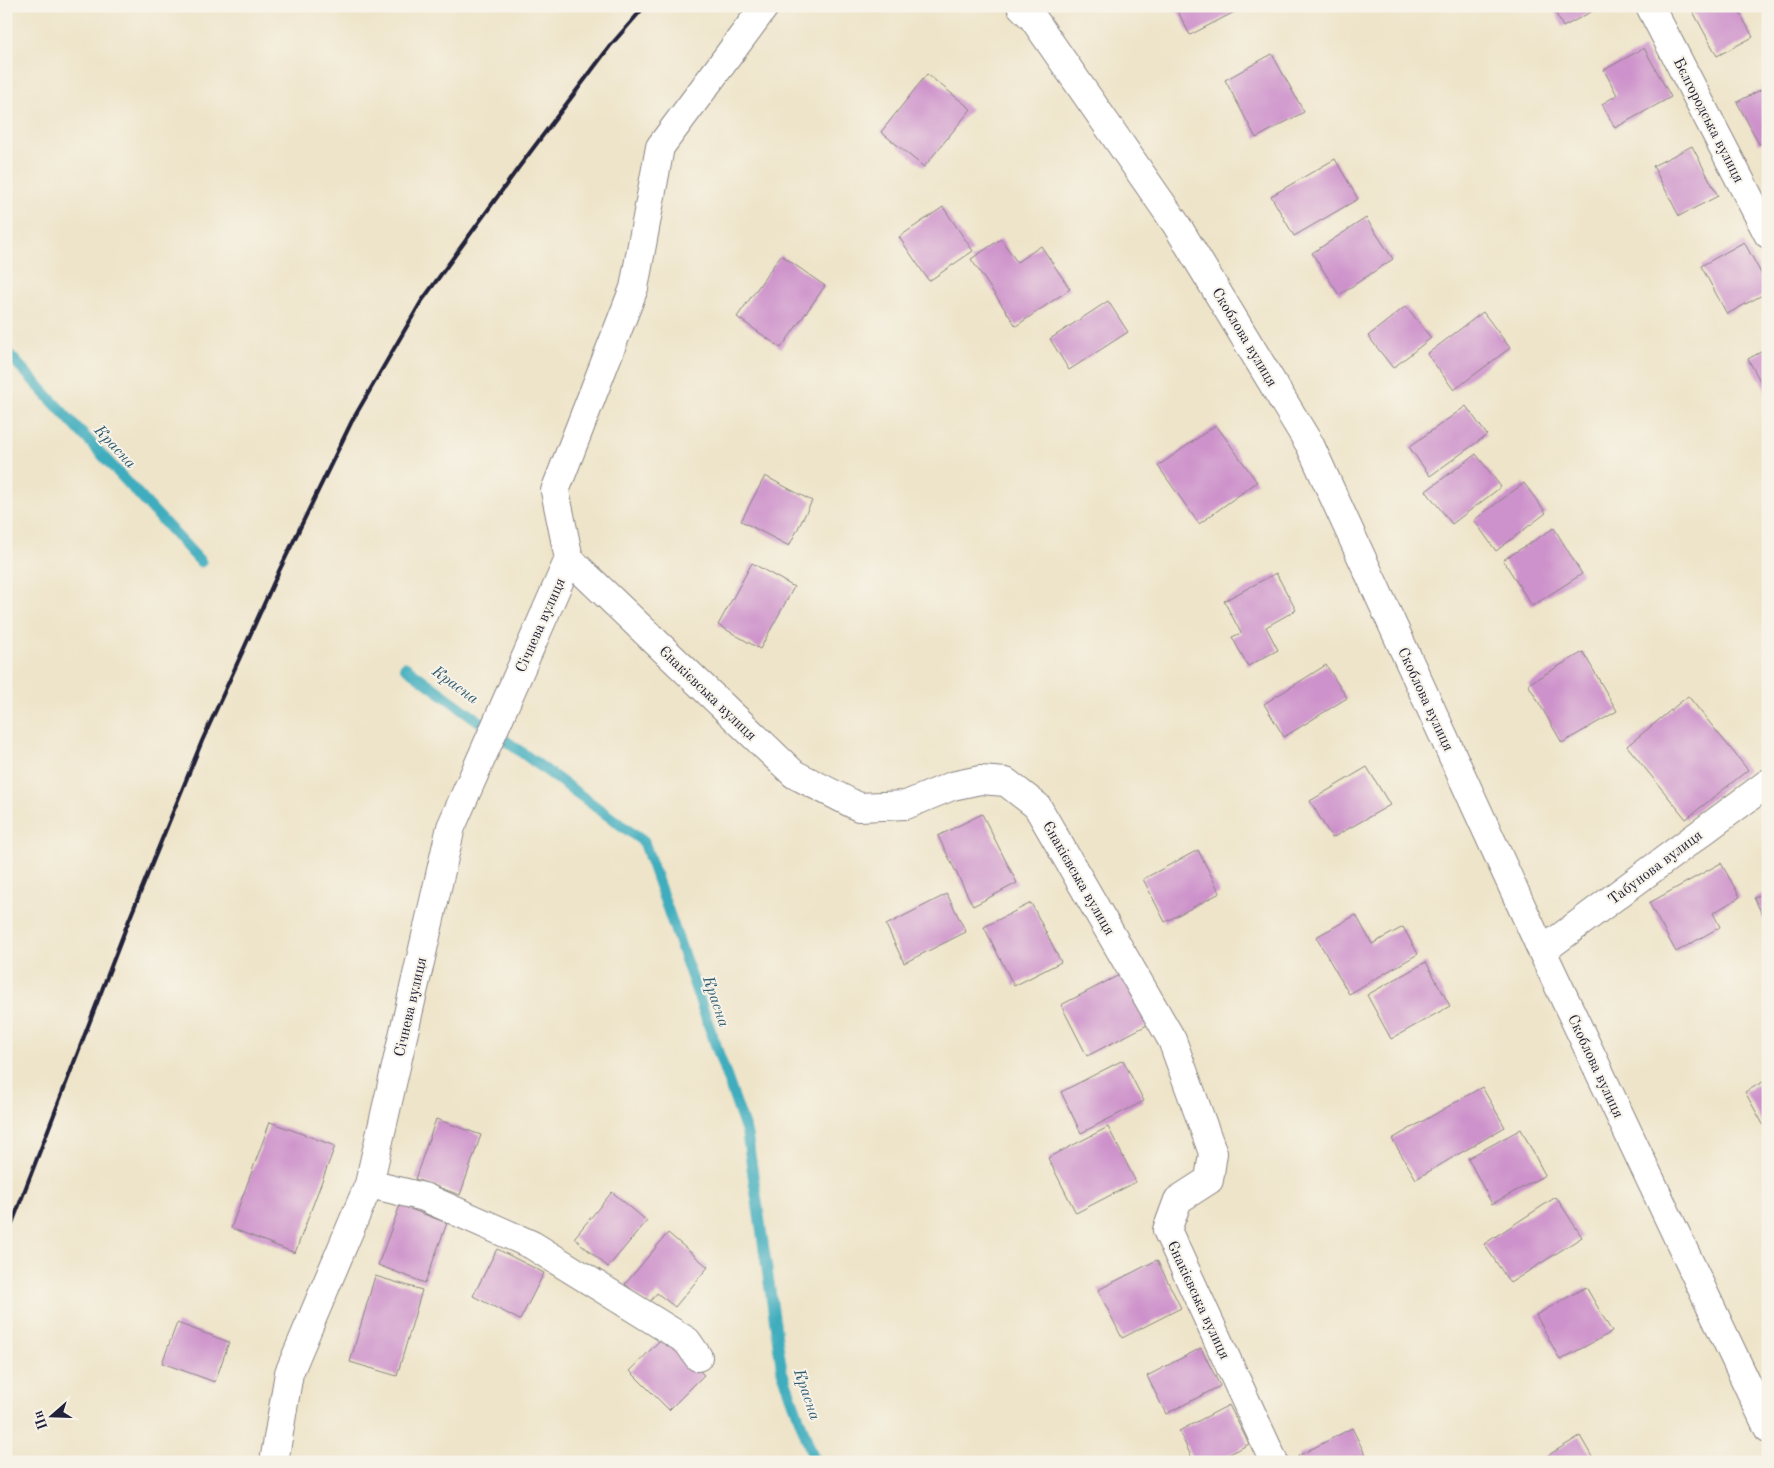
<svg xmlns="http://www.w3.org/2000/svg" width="1774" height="1468" font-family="'Old Standard TT',serif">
<rect width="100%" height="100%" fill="#f7f3e8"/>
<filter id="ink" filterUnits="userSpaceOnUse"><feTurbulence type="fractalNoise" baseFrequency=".02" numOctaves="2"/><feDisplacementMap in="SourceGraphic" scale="10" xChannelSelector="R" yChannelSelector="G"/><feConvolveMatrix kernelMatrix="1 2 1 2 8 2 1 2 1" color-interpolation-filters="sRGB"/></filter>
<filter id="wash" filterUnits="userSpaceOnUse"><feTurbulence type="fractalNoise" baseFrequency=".0096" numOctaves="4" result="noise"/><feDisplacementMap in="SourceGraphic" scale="20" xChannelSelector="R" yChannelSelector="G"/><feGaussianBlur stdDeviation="1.12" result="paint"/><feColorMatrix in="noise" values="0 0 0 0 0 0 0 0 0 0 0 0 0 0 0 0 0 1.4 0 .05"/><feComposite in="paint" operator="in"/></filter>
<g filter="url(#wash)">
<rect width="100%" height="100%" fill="#eee4c9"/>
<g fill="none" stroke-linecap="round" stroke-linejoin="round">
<path stroke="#40adbe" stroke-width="11" d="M6,351L201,562
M405,667L644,842L747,1134L782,1371L815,1462"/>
</g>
<g id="blocks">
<path fill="#cd92cb" d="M1175,6H1246L1190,35Z
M1552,6H1602L1563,27Z
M1690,6H1736L1753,37L1717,56Z
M1644,48L1671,97L1615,128L1602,104L1617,95L1604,70Z
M1272,54L1304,112L1256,138L1225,80Z
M927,74L971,109L924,167L881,132Z
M1768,86V140L1759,144L1737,102Z
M1692,146L1718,196L1679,216L1653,166Z
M1335,159L1358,199L1294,236L1271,196Z
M943,207L973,251L929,281L899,237Z
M1366,218L1393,259L1339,295L1312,253Z
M1001,239L1017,262L1041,246L1070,289L1016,326L971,259Z
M1744,242L1768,286V292L1727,314L1701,266Z
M781,255L825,286L781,348L737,317Z
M1108,301L1128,332L1069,370L1050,339Z
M1406,306L1431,338L1393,368L1368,336Z
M1483,312L1510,348L1454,390L1427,354Z
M1768,348V395L1748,359Z
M1466,406L1487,435L1430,476L1409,447Z
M1216,425L1257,482L1199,524L1158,466Z
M1476,454L1501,487L1452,524L1426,491Z
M765,476L812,501L789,546L741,521Z
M1524,483L1546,513L1496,551L1474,520Z
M1554,528L1582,574L1532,606L1503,560Z
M752,563L794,587L760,649L718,625Z
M1276,573L1296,610L1266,627L1278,650L1248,666L1232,637L1241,633L1224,601Z
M1583,652L1617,711L1562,743L1528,684Z
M1326,665L1347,698L1284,737L1264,704Z
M1688,696L1748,770L1686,819L1627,746Z
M1367,767L1390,805L1332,838L1310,801Z
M982,814L1017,883L973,906L938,836Z
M1198,850L1220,893L1165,922L1143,879Z
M1721,863L1740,897L1713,913L1720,927L1676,952L1649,903Z
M1768,891V925L1754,898Z
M947,894L966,932L904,963L886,925Z
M1031,903L1061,962L1014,986L984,927Z
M1356,915L1372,944L1403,927L1418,954L1349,994L1316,937Z
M1426,962L1450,1006L1391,1039L1367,995Z
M1123,973L1149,1024L1087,1056L1061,1005Z
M1123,1060L1144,1101L1081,1133L1061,1092Z
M1768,1079V1125L1764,1126L1745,1092Z
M1482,1087L1505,1127L1416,1179L1392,1139Z
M436,1119L481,1135L460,1195L415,1179Z
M270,1122L335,1146L295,1253L231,1228Z
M1108,1127L1136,1182L1076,1213L1048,1158Z
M1521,1129L1545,1175L1492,1204L1468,1158Z
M612,1192L647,1221L608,1267L574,1238Z
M1556,1197L1582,1237L1510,1283L1484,1244Z
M400,1205L447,1223L425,1283L378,1265Z
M668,1233L708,1267L675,1307L657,1293L648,1304L625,1284Z
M497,1249L544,1273L520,1320L473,1296Z
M1157,1260L1181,1308L1122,1338L1098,1290Z
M375,1276L422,1290L397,1376L350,1362Z
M1586,1287L1612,1332L1560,1360L1536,1315Z
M177,1323L229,1342L215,1382L162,1363Z
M664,1336L704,1375L669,1410L630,1371Z
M1201,1348L1220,1386L1166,1414L1147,1376Z
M1229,1405L1249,1444L1215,1462H1194L1179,1431Z
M1352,1428L1369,1462H1300L1298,1456Z
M1580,1436L1595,1462H1537Z"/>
</g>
</g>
<g filter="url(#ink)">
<use href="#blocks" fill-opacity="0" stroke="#888382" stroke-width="1"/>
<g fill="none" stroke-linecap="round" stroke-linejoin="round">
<defs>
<path id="minor" d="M1021,6L1033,18L1176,224L1310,445L1542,951L1768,1428
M1650,6L1768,234
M569,559L794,774L859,807L906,805L952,786L980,780L1006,782L1037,806L1172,1040L1213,1153L1209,1180L1178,1200L1167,1230L1274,1462
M569,559L555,491L634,288L660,147L765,6
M1542,951L1768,783
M369,1184L424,1197L532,1245L687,1341L698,1357
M274,1462L289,1373L369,1184L451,827L569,559"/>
</defs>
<use href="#minor" stroke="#888382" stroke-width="30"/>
<use href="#minor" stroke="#fff" stroke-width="28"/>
<path stroke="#22223b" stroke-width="4" d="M6,1239L127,925L202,741L279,571L352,421L421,302L519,167L610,46L645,6"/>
</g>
</g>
<g text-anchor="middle" stroke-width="4" stroke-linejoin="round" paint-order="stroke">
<g font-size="15" fill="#22223b" stroke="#f7f3e8">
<text transform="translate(1709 120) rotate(63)" y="5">Бєлгородська вулиця</text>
<text transform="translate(1245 337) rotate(59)" y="5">Скоблова вулиця</text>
<text transform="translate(540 625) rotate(-66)" y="5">Січнева вулиця</text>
<text transform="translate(708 693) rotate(44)" y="5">Єнакієвська вулиця</text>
<text transform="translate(1426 699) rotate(65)" y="5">Скоблова вулиця</text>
<text transform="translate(1655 867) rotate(-37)" y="5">Табунова вулиця</text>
<text transform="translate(1079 878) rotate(60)" y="5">Єнакієвська вулиця</text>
<text transform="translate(410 1007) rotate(-77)" y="5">Січнева вулиця</text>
<text transform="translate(1596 1066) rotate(65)" y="5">Скоблова вулиця</text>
<text transform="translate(1199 1300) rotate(65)" y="5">Єнакієвська вулиця</text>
</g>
<g font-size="16" font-style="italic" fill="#2e5a6f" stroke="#f7f3e8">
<text transform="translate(116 446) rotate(47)" y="6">Красна</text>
<text transform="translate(456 684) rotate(36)" y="6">Красна</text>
<text transform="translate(717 1001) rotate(71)" y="6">Красна</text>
<text transform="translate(808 1394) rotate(71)" y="6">Красна</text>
</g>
</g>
<rect width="1774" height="1468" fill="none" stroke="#f7f3e8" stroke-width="25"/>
<g transform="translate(52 1416) rotate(250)" stroke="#f7f3e8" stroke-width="4" paint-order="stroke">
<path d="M0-4L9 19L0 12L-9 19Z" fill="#22223b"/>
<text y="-8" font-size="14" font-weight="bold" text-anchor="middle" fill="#22223b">Пн</text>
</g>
</svg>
